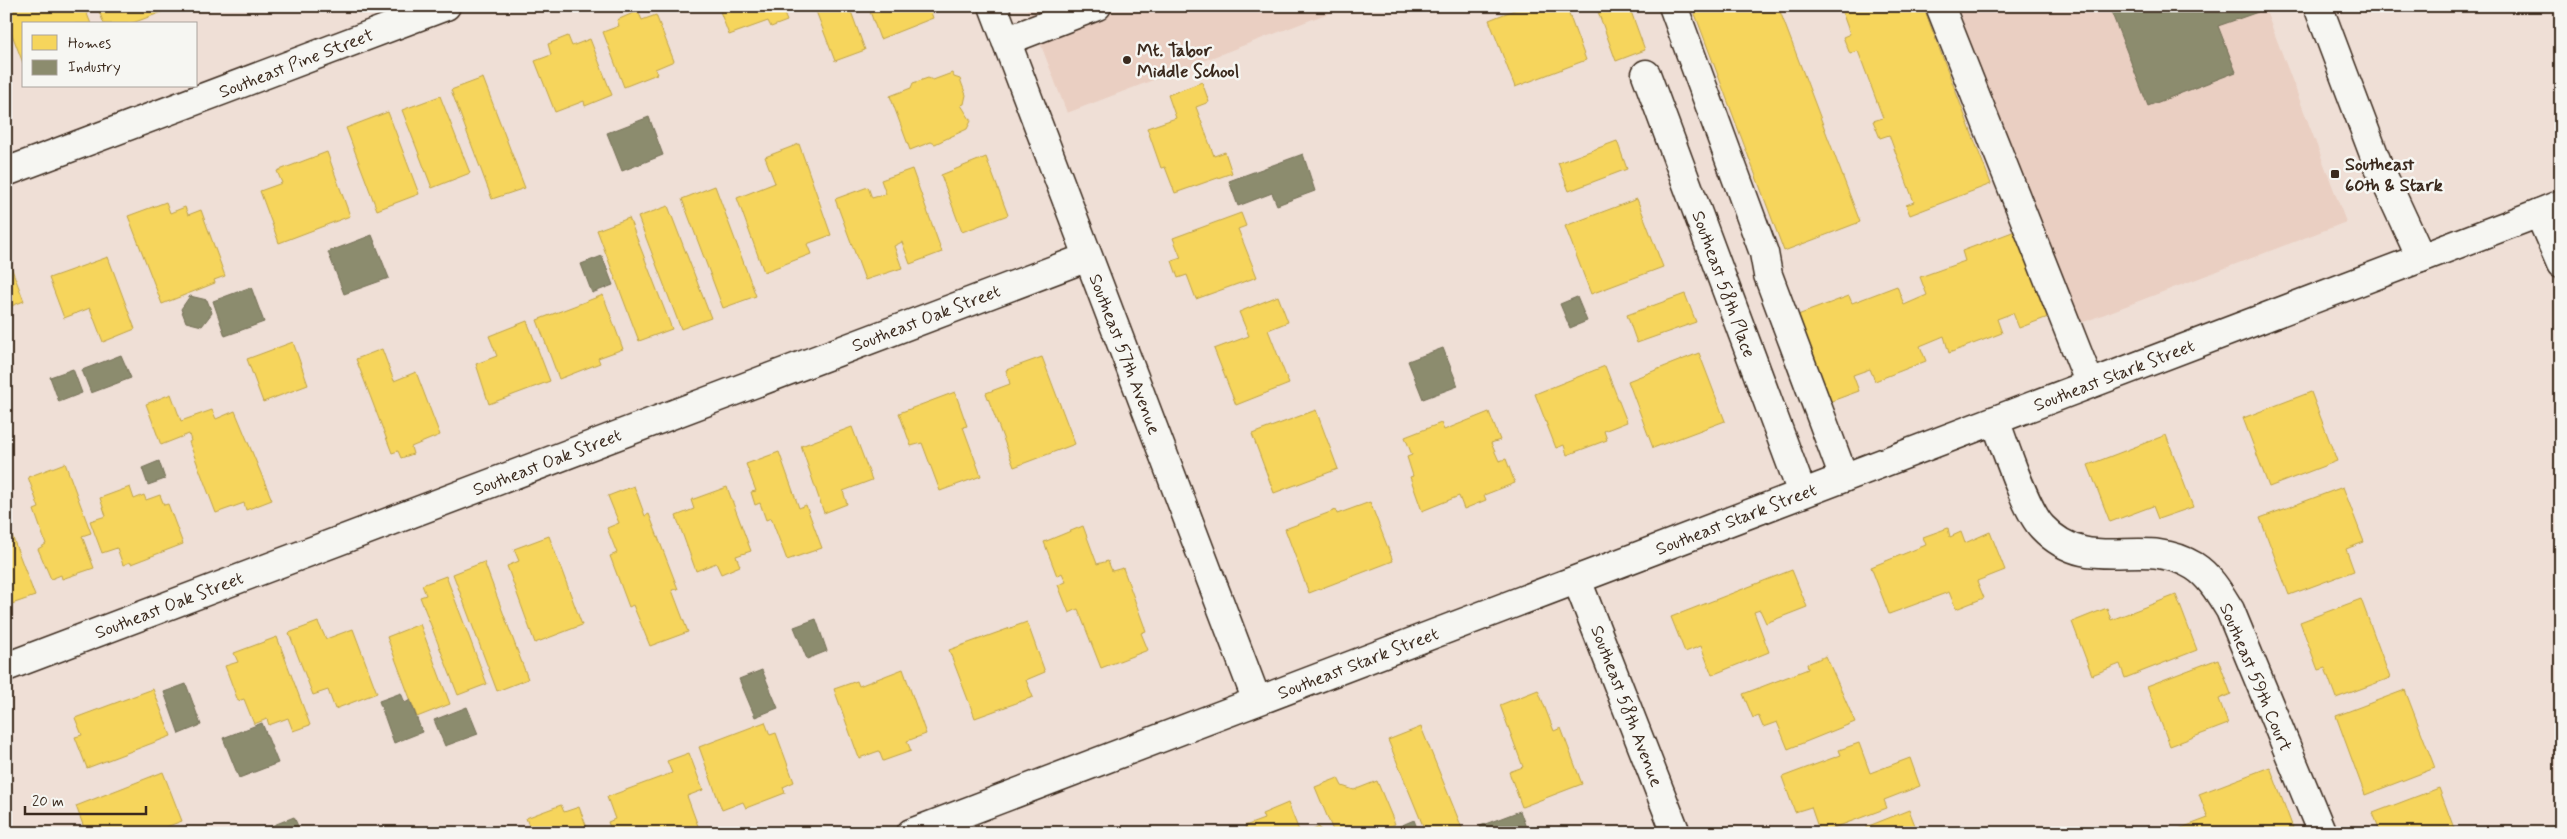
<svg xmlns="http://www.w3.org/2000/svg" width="2567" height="839" font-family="Mynerve,sans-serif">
<rect width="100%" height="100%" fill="#efdfd6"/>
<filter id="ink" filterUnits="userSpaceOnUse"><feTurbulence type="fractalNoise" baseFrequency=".02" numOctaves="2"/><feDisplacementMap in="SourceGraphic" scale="10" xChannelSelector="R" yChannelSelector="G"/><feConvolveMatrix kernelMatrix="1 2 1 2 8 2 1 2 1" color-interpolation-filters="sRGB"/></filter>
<g filter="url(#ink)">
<path fill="#eacfc2" d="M1026,6H1347L1067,113Z
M1957,6H2264L2346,222L2076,325Z"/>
<path fill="#f6d55c" stroke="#bea249" d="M16,6H84L91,24H24L23,63L6,19V10Z
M97,6H160L162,12L130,24H104Z
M718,6H781L787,21L771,27L768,21L729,35Z
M814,6H849L865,50L835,61Z
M868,6H929L933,18L880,39Z
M1524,6H1566L1586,60L1515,87L1489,20Z
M1596,6H1629L1645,50L1616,61Z
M1692,6H1778L1860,222L1784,251Z
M1840,6H1923L1991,184L1910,215L1906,205L1914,202L1889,135L1880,138L1873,121L1883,118L1858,51L1850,54L1843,37L1850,34Z
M638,11L642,20L656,15L674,61L655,69L657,74L624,87L603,32L619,26L617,20Z
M568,36L572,46L590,39L612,95L585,106L584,101L555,112L535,61L551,55L548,44Z
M952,73L954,77L960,79L966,95L964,104L961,105L971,121L967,129L935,144L931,142L910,150L890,96L911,88L913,83L928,78L933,80Z
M483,78L525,188L492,199L451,90Z
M1202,82L1209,102L1196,107L1214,156L1225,152L1232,173L1175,193L1165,167L1161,168L1147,128L1176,118L1168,95Z
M440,96L470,173L432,188L402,110Z
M388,112L419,194L377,210L346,128Z
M1617,141L1627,169L1569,191L1558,163Z
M799,144L831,235L807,244L811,254L764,272L737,198L775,183L765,157Z
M327,152L350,216L279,243L260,191L282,183L277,171Z
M986,157L1008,215L962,232L941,175Z
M912,169L942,252L910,264L902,242L894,246L902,268L865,280L835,199L868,187L872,198L886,194L881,180Z
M715,186L756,296L723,308L682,199Z
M1637,199L1663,267L1591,294L1565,226Z
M166,202L170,213L185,207L188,215L201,210L225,276L214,280L215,283L162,304L128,216Z
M668,206L711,318L681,329L638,217Z
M1241,213L1246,226L1238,229L1257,277L1196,299L1187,275L1178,278L1172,261L1181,258L1173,238Z
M629,218L672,329L639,341L597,230Z
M2015,231L2048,317L2019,328L2013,313L1997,319L2002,333L1949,353L1944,336L1920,346L1926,361L1875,381L1870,369L1853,375L1859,391L1829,402L1795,316L1849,296L1852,303L1897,286L1904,305L1927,295L1920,277L1965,261L1962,251Z
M6,254L24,301L6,308Z
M108,257L135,329L103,342L90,308L64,318L49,278Z
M1685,294L1696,322L1637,343L1627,315Z
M603,295L623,349L598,358L600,363L559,379L537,320Z
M1278,296L1288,322L1268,330L1289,384L1236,405L1214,349L1249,336L1239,312Z
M527,321L550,381L489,404L476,364L497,356L489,336Z
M293,342L308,385L263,402L247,359Z
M382,349L394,381L416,372L440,435L411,447L413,454L401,458L398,451L392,453L356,359Z
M1699,353L1725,421L1653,448L1628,381Z
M1042,357L1075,444L1014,467L986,393L1010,384L1006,370Z
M1605,366L1627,422L1604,431L1607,440L1567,455L1564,445L1556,448L1535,394Z
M955,392L967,426L963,427L981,476L940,491L922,443L911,446L899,413Z
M2311,392L2337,461L2269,487L2243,418Z
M171,394L181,421L212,410L216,419L235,411L272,500L246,510L244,503L216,513L189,442L191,441L189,434L161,445L146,404Z
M1316,410L1338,469L1274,493L1252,434Z
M1489,412L1500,440L1491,443L1499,461L1506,459L1515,483L1484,495L1486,500L1464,509L1459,496L1422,511L1410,477L1413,476L1407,457L1412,455L1405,437L1441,423L1444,430Z
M852,427L872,480L843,491L847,504L824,513L801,446Z
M2166,435L2193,507L2158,519L2153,506L2110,522L2088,465Z
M779,452L799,508L806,505L822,548L787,560L771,518L766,520L760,503L755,505L751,492L756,491L746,464Z
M65,463L91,533L82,536L94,568L62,579L61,575L51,579L38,549L46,544L34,510L39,508L28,477Z
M634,486L645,516L649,514L678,589L672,590L688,632L650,646L633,605L629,607L610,556L617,553L607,528L619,523L608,496Z
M130,487L134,499L144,495L146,500L160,495L164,505L168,504L183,544L131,564L130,562L123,565L117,548L102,553L90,521L106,516L100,498Z
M727,487L751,551L736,556L740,566L721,574L716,563L696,571L676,516L694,509L691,500Z
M2343,487L2364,542L2346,549L2354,571L2289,595L2260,518Z
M1370,502L1393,561L1309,593L1285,529L1336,510L1337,514Z
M6,520L35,596L6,606Z
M1083,526L1097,564L1108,561L1112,571L1123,568L1146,631L1141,633L1148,650L1101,668L1078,609L1069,613L1058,585L1066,582L1062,573L1057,576L1044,542Z
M1948,528L1950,537L1961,532L1965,543L1990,532L2005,570L1977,581L1984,598L1956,609L1949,592L1889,614L1871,567L1926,545L1923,537Z
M549,536L582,625L535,643L507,566L519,561L514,549Z
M484,562L528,679L497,691L453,574Z
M1792,570L1807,607L1766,623L1760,610L1754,612L1769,652L1712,675L1701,646L1685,652L1671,617Z
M446,576L487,684L458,695L420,597L426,595L422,585Z
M2176,595L2197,650L2125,678L2120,664L2092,675L2072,622L2107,608L2111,620Z
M2361,599L2390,678L2336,698L2325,668L2318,670L2300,622Z
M318,622L326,639L353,629L377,693L335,709L328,690L313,695L289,633Z
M1027,622L1045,672L1026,680L1033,697L975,718L949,650Z
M420,624L450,704L417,717L387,637Z
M277,637L310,725L293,731L288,718L269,725L267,719L254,724L244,699L238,701L225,666L238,662L234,653Z
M1826,656L1855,722L1788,749L1777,722L1763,727L1758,715L1753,718L1743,694L1808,669L1807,664Z
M2218,659L2231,694L2219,699L2228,724L2170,746L2147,686Z
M903,669L926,734L907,741L911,751L883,761L879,751L859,758L834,689L857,681L859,686Z
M153,689L171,736L87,768L75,737L82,735L75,718Z
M1538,690L1554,731L1561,728L1582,784L1522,807L1509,772L1523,767L1500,705Z
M2405,690L2435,768L2365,795L2336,716Z
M765,722L770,735L776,733L794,782L783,787L785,793L746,808L743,802L722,810L699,747Z
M1421,727L1462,828L1451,833H1426L1388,740Z
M1859,743L1870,773L1910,758L1920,786L1884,800L1887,808L1820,833L1811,807L1795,812L1782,777L1841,755L1839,750Z
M689,753L703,790L687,796L698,826L680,833H612L608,822L615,819L607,797L672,773L667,761Z
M2270,767L2293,828L2281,833H2168L2208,818L2199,794Z
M163,772L182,821L150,833H86L76,806Z
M1338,778L1342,786L1354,790L1377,781L1395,824L1375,833H1334L1315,787Z
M2439,788L2455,831L2381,833L2373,813Z
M1288,803L1300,833H1247L1245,826L1264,819L1262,814Z
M561,805L564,812L579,807L589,833H511L529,826L526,818Z
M1909,810L1918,833H1868L1866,827Z
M1319,827L1322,833H1307Z"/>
<path fill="#8c8c6e" stroke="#746f56" d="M2109,6H2256L2258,12L2218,26L2236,72L2148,106Z
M649,117L663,155L622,171L607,133Z
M1303,154L1315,191L1277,205L1272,193L1238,206L1229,181Z
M372,235L389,278L344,294L328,252Z
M602,256L613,285L592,293L581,264Z
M251,287L264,322L225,336L213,301Z
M190,296L207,300L212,313L202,326L186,322L181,309Z
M1577,297L1587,321L1570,328L1560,304Z
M1443,348L1458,386L1423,399L1408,361Z
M121,355L131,378L91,393L82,370Z
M73,369L82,393L59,402L50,377Z
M159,461L165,479L148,485L142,468Z
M816,619L827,651L807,659L794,627Z
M762,670L778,708L755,717L739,679Z
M186,684L201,725L179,734L164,692Z
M401,693L405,703L410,700L422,732L394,743L379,701Z
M467,707L478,734L445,746L434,720Z
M262,723L278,763L239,778L223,738Z
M1520,811L1528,833H1483L1480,826Z
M294,817L301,833H266L264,829Z
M1414,820L1419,833H1394L1393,829Z"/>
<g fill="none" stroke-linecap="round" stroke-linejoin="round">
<defs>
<path id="minor" d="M993,6L1257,701
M1673,6L1764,253L1768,275L1844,478
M1940,6L2090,384
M1006,41L1097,6
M1646,74L1802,493
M6,172L446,6
M2539,213L2561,204
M1995,420C2005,446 2025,509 2042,527C2090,578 2142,534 2194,566C2210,576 2220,594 2230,610L2322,833
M1577,580L1676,833
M6,667L1088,257
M911,833L2421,258"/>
<path id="major" d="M2318,6L2378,165L2421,258L2539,213L2561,264"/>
</defs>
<use href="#minor" stroke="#3b2a1e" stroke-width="31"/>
<use href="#major" stroke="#3b2a1e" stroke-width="31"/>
<use href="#minor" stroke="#f6f6f2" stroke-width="28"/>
<use href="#major" stroke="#f6f6f2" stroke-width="28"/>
</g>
</g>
<g fill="#3b2a1e" stroke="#f6f6f2" stroke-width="2">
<circle cx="1127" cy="60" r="5"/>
<rect x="2330" y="169" width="10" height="10" rx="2.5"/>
</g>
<g text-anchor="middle" stroke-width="5" stroke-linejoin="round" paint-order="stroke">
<g font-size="18" font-weight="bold" fill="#3b2a1e" stroke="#f6f6f2" text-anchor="start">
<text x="1137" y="56">Mt. Tabor<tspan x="1137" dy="21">Middle School</tspan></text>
<text x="2345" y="170">Southeast<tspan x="2345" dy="21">60th &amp; Stark</tspan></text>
</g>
<g font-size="18" fill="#3b2a1e" stroke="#f6f6f2">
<text transform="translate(296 63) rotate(-21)" y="6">Southeast Pine Street</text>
<text transform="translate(1724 284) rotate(70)" y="6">Southeast 58th Place</text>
<text transform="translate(926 318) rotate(-21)" y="6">Southeast Oak Street</text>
<text transform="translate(1125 354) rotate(69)" y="6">Southeast 57th Avenue</text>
<text transform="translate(2114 375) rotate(-21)" y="6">Southeast Stark Street</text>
<text transform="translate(547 462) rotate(-21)" y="6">Southeast Oak Street</text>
<text transform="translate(1736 519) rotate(-21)" y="6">Southeast Stark Street</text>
<text transform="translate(169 605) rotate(-21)" y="6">Southeast Oak Street</text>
<text transform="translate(1358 663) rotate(-21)" y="6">Southeast Stark Street</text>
<text transform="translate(2256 677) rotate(67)" y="6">Southeast 59th Court</text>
<text transform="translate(1627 706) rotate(69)" y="6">Southeast 58th Avenue</text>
</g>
</g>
<rect width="2567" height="839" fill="none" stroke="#f6f6f2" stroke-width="25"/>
<rect x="12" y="12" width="2542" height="814" fill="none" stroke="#3b2a1e" stroke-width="2" filter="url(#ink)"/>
<rect x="22" y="22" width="175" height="65" fill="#f6f6f2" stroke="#aba49d"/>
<rect x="32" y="35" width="25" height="15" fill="#f6d55c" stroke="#aba49d"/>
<text x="68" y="48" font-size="15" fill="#3b2a1e">Homes</text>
<rect x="32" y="60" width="25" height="15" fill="#8c8c6e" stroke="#aba49d"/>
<text x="68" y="72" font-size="15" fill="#3b2a1e">Industry</text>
<path d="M25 806v8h121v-8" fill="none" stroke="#3b2a1e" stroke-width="2.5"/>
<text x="32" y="806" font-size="15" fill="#3b2a1e" stroke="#f6f6f2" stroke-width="4" paint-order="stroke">20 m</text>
</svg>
